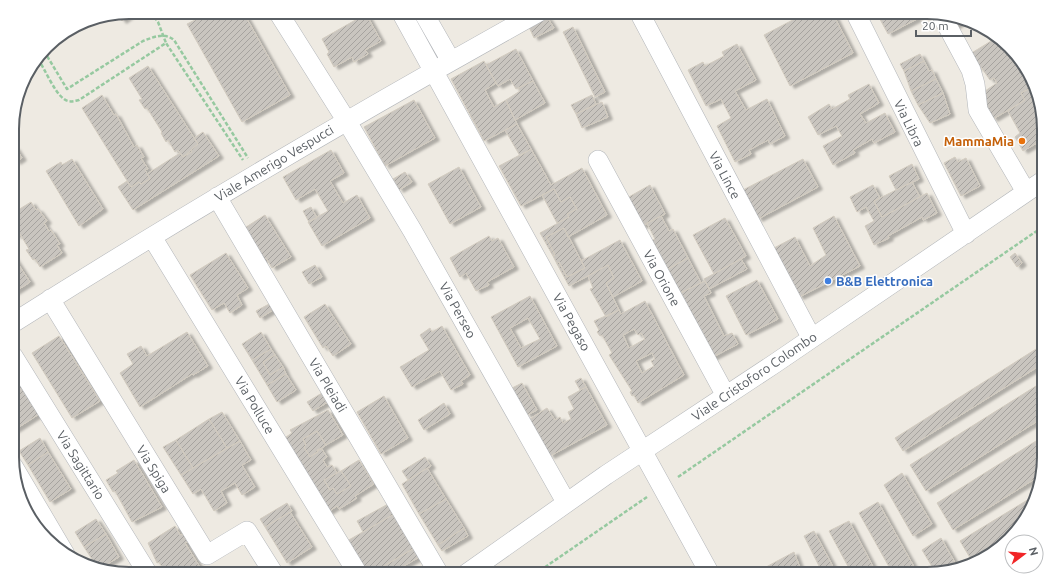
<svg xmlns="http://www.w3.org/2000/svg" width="1056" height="586" font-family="Ubuntu,sans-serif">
<defs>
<pattern id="building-hatch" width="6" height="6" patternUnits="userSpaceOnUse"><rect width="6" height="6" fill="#c9c5bf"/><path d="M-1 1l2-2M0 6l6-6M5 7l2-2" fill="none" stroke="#a6a39f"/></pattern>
<filter id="shadow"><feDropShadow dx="4.5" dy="2.5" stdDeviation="1" flood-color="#0004"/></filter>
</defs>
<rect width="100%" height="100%" fill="#eeeae2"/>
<path fill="url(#building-hatch)" stroke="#d3ccc0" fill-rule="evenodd" filter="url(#shadow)" d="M132,12L133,13L122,21L117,14Z
M194,12H243L290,95L242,122L187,24L199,18Z
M808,12H832L853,53L790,86L764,35Z
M876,12H914L917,19L888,34Z
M366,14L381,41L365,50L368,54L354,62L352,57L334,67L327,54L329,52L322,39Z
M547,17L554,28L534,38L529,27Z
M950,18L963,21L954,27Z
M573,27L605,92L595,97L563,32Z
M996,38L1010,50L1008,51L1015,65L1021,61L1024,64L1032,87L1021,93L1025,100L993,119L979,95L997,83L994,78L990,80L981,67L978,68L970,54Z
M737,44L756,80L735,91L746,110L767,99L785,136L770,144L768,140L749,150L751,154L735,162L717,126L731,118L721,99L706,106L688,70L703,62L705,66L724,56L722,52Z
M516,49L533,81L518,88L516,89L510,79L498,86L486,65Z
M920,54L924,61L904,71L900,64Z
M484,61L496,83L485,90L494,107L506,100L517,124L484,141L451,79Z
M924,61L929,71L932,70L936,79L911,91L904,71Z
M148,66L198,144L183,157L178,150L175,152L168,140L166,142L161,133L162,132L147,108L145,109L139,100L142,99L129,78Z
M936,79L943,93L918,105L911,91Z
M533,81L545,103L515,120L506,100L520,91L518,88Z
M869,84L879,103L860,114L866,123L885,113L895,132L874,143L872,139L853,150L855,153L833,165L823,146L842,136L836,126L818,135L808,117L829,104L832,109L850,99L848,95Z
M1029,89L1039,106L1044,121V139L1023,151L1015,137L1020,133L1008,111L1025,100L1021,93Z
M943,93L950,114L930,123L918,105Z
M102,95L114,115L116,114L134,147L137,145L144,157L141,158L148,169L145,170L150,179L141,184L139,182L131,187L82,108Z
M592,95L596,104L576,114L571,105Z
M414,100L435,138L385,166L364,127Z
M602,102L608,117L582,128L576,114Z
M517,124L531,149L520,156L505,130Z
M203,132L219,156L133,210L118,187L127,181L131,187L139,182L141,184L150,179L147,174L180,153L183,157L192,152L191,150L198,144L194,138Z
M15,147L22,158L16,162L13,157V148Z
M531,149L551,185L582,168L607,215L568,237L564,228L546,237L555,255L553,256L540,233L569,217L567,214L577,209L570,197L561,202L554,189L521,206L499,166Z
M331,150L344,173L330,181L343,203L357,195L370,218L322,246L308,222L328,211L315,189L296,200L283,177Z
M955,157L958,162L966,158L980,186L961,196L944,163Z
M72,159L103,209L79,226L46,171L61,162L62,165Z
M803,159L818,187L758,219L743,190Z
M912,164L919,179L896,190L889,176Z
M459,167L481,207L450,224L428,184Z
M405,172L412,182L399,190L393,179Z
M912,182L920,197L882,217L874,201Z
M650,185L665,214L642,226L627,198Z
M873,185L880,198L874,201L882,217L927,193L937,213L923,220L922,217L888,236L889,238L874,245L865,226L874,221L866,207L857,212L850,197Z
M554,189L561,202L570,197L577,209L567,214L569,217L557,223L542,195Z
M31,202L36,210L38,209L47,221L44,223L49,231L51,230L60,244L57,245L62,253L40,267L35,259L33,260L26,250L29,249L20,234L17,236L13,229L15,224L13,213Z
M311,207L317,218L309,222L303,211Z
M265,215L291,257L272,268L266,258L261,261L243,229Z
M661,216L669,231L673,229L688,258L664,271L649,242L655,239L647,223Z
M834,216L860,266L799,297L774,248L795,237L810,266L826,255L813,228Z
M725,218L746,256L714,274L693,235Z
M564,228L585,268L567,277L559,262L557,264L553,256L555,255L546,237Z
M489,236L492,241L498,238L514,267L487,282L489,285L476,291L466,273L460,277L450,258Z
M620,240L642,281L613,297L606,283L614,278L608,265L569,286L557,264L559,262L567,277L585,268L581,261Z
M226,253L248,288L237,295L242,305L230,313L224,303L212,310L190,275Z
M1015,253L1022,263L1017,267L1010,257Z
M13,256L30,282L13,293Z
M688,258L701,283L678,294L664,271Z
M741,259L747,269L709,289L704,279Z
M315,265L322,277L309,284L302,272Z
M608,265L614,278L606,283L619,310L606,317L590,289L593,288L588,276Z
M757,280L778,319L746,335L726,296Z
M705,281L711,293L704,296L724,336L732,333L738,344L711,358L678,294Z
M530,296L557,346L518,367L491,317ZM528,318L540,339L521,348L510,328Z
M645,301L684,375L638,403L634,395L632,396L630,392L632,391L609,355L612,353L602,335L600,336L597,332L599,330L594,321L619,310L621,314ZM634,329L638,335L641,333L645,339L629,348L623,335ZM652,353L655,359L651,361L654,366L642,373L636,361Z
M269,304L273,310L260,318L256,311Z
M325,304L351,344L333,356L326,346L323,348L304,317Z
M442,326L470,375L461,381L463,384L451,390L440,371L412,387L400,367L429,350L420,335L430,328L432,332Z
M187,332L208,366L193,375L192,374L140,407L120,373L133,364L127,354L141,346L147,356Z
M261,332L271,349L252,360L242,344Z
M59,336L100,401L72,418L32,353Z
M1044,344V363L903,451L895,438Z
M271,349L275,355L263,362L270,375L283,367L286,374L267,385L252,360Z
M275,355L283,367L270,375L263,362Z
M13,374L39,414L13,431Z
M286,374L296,390L277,402L267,385Z
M581,378L586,387L580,390L575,381Z
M1044,381V417L926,491L910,465Z
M522,383L537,410L527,415L512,388Z
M586,387L607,425L550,456L530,419L547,408L555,420L560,417L563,423L571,419L568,412L574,409L568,397Z
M322,393L328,402L313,411L307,402Z
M384,396L408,438L381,454L357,412Z
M444,403L450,414L424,430L418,420Z
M328,410L343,435L326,445L317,431L303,439L306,445L304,447L310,457L318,452L317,450L321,448L327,457L323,460L327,467L332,465L337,473L324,480L330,490L333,488L337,494L351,486L341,471L359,460L374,484L355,496L357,498L339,509L337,506L328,512L283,439L292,433L290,430Z
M222,412L240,441L227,448L209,419Z
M209,419L227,448L193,468L176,440Z
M317,431L326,445L310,457L304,447L306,445L303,439Z
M1044,436V465L1041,475L953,530L937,503Z
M40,438L48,452L28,465L19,451Z
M176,440L193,468L181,475L163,447Z
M240,441L251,460L242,465L255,487L242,495L235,483L221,491L227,503L214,511L201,489L193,494L181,475Z
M48,452L71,489L50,502L28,465Z
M425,457L431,466L408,480L402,471Z
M134,460L162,507L132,522L115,491L113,492L106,480L118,473L116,471Z
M427,468L446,499L419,514L402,484Z
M341,471L351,486L337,494L333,488L330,490L324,480Z
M902,473L932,524L913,536L884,485Z
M1034,496L1028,515L992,554L972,561L960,541Z
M446,499L464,528L438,545L419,514Z
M878,502L918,574H893L859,513Z
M287,503L292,511L265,527L260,519Z
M390,503L396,513L363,532L357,521Z
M29,512L39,528L32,522Z
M290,512L312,547L287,563L265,527Z
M396,513L416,547L384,566L364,574L347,541Z
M96,519L106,534L84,547L75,532Z
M849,521L877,574H852L829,531Z
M175,526L180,535L183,534L188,542L185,543L201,569L204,567L208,574H166L159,562L157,563L148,543Z
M464,528L468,536L442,551L438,545Z
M814,531L837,574H823L804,536Z
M106,534L119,557L102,567L96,565L84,547Z
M941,538L957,566L936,573L922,550Z
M416,547L421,556L390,574L384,566Z
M794,552L799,565L806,574H753Z"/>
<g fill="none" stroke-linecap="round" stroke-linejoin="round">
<defs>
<path id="minor" d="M278,12L346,120L412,230L566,502
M401,12L710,574
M423,12L451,61
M639,12L811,337
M855,12L966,234
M942,16L971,70L975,84L978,110L1026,192
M598,160L726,396
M217,197L439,574
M152,237L358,574
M50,299L207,555L247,531L274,574
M13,323C185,214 361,111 539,12
M13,356L148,574
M13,466L65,554
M466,574L606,475L774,364L1044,180"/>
</defs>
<use href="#minor" stroke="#b3b6ba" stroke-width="20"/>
<path stroke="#96c9a0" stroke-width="2.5" stroke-dasharray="4 2" stroke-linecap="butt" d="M151,12L158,22L166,43
M44,51L67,89L143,41C154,37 164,32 174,40L248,158
M38,59C45,69 54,92 64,99C69,103 74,101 79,100L166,43L243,160
M678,477L1044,226
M535,574L647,497"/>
<use href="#minor" stroke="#fff" stroke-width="19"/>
</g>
<circle fill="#e8710a" stroke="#fff" stroke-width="1.5" cx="1022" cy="141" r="4"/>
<circle fill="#3f7fe0" stroke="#fff" stroke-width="1.5" cx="828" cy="281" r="4"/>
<g text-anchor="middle" stroke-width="3" stroke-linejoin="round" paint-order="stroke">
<g font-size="13" fill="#5a5f64" stroke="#fff">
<text transform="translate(909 123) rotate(64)" y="5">Via Libra</text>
<text transform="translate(274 163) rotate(-31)" y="5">Viale Amerigo Vespucci</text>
<text transform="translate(725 175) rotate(62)" y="5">Via Lince</text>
<text transform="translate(662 278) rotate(61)" y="5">Via Orione</text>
<text transform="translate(458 310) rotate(61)" y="5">Via Perseo</text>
<text transform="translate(572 322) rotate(61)" y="5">Via Pegaso</text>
<text transform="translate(754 376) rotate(-34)" y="5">Viale Cristoforo Colombo</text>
<text transform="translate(328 385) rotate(59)" y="5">Via Pleiadi</text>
<text transform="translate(255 405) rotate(59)" y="5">Via Polluce</text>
<text transform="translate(81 465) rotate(58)" y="5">Via Sagittario</text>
<text transform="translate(154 469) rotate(58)" y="5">Via Spiga</text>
</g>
<g font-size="13" font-weight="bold" fill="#c56008" stroke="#fff" text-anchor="end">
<text x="1014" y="146">MammaMia</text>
</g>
<g font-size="13" font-weight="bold" fill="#366cbe" stroke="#fff" text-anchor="start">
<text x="836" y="286">B&amp;B Elettronica</text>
</g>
</g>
<path d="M0 0H1056V586H0ZM129 19H927A110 110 0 0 1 1037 129V457A110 110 0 0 1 927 567H129A110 110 0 0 1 19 457V129A110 110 0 0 1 129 19Z" fill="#fff" fill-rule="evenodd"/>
<path fill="none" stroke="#5a5f64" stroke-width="2" d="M129 19H927A110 110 0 0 1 1037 129V457A110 110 0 0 1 927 567H129A110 110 0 0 1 19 457V129A110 110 0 0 1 129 19Z"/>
<g transform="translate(1024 554) rotate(74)"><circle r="19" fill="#ffffff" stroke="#bdbfc1"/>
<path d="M0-3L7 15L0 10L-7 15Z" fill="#f12527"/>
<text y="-6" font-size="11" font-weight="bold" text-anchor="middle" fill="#5a5f64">N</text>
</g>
<path d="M916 30v6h55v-6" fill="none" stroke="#5a5f64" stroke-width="2"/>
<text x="922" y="30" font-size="12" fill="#5a5f64" stroke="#ffffff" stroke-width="3" paint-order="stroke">20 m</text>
</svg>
